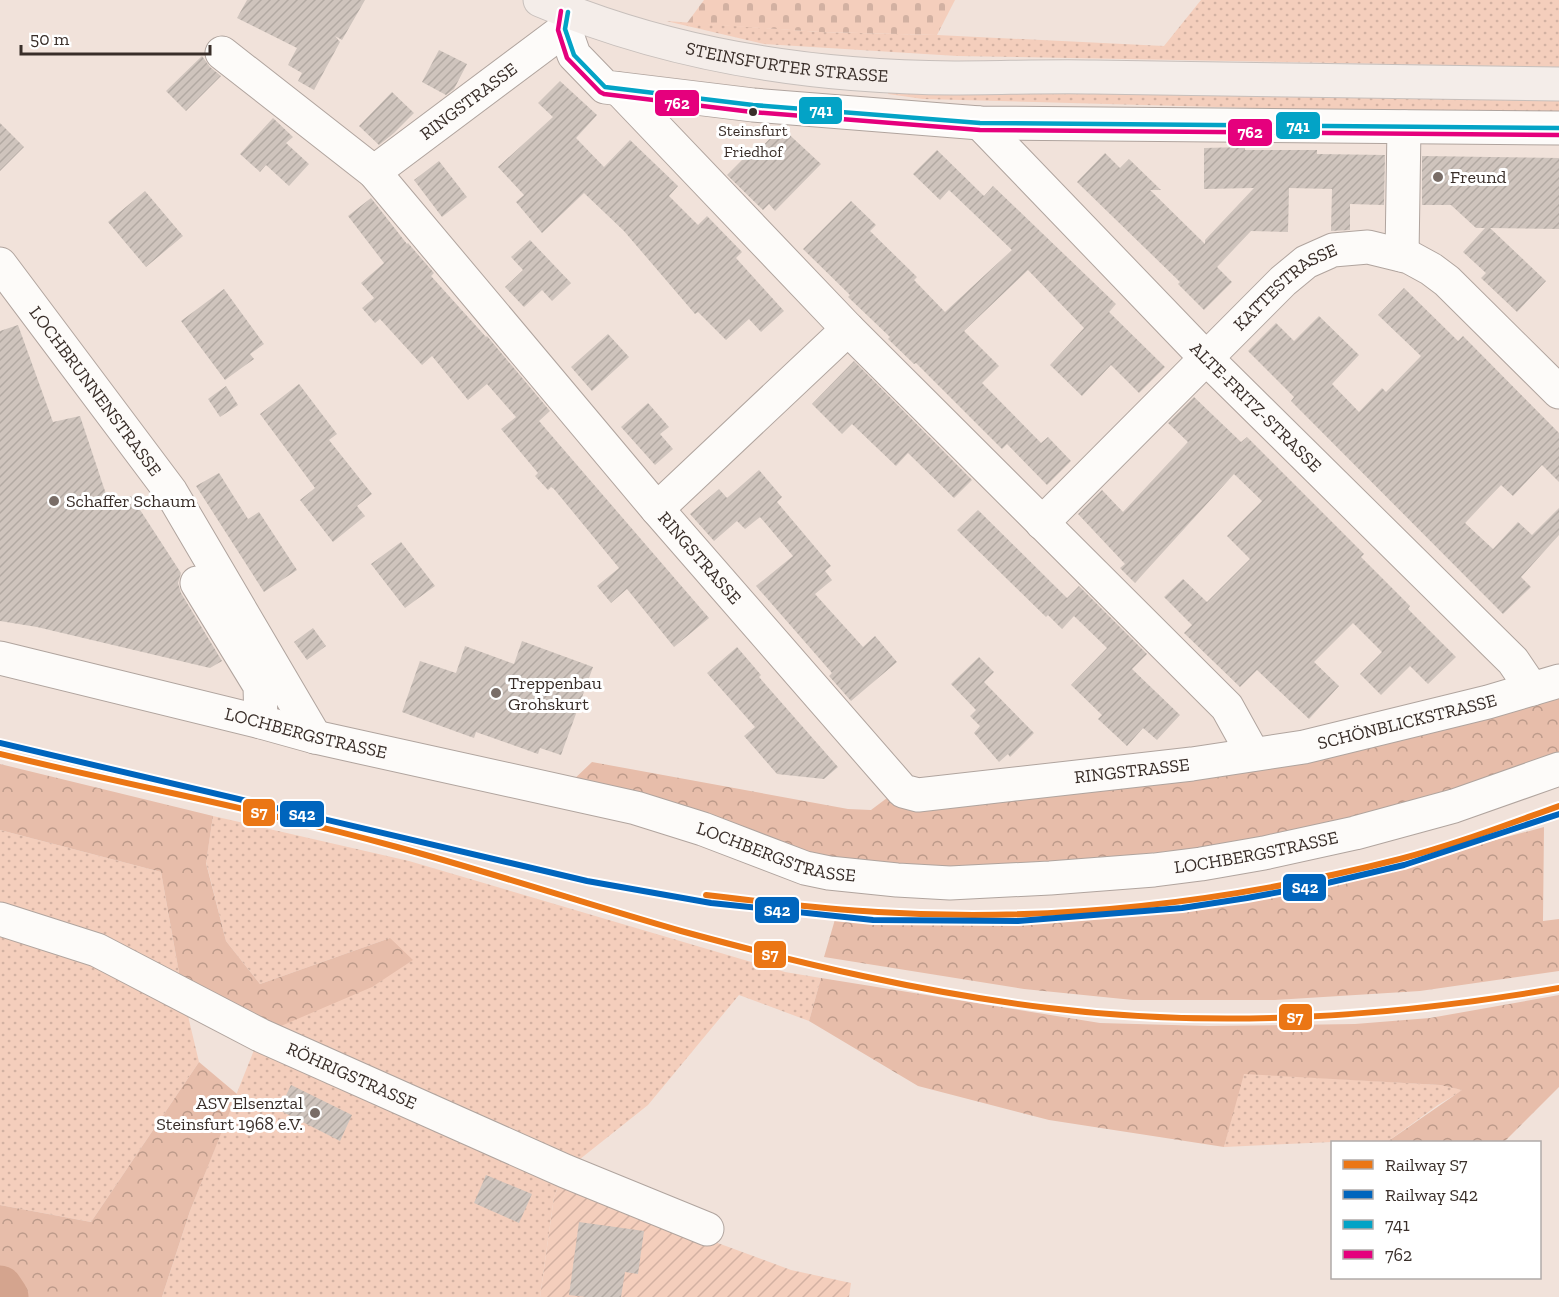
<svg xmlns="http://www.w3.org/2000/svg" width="1559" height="1297" font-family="'Zilla Slab',serif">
<defs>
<pattern id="grass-dots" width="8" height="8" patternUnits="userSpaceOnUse" patternTransform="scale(1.5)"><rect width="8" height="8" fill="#f4cebc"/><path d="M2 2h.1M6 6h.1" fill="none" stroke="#d2b1a2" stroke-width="1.8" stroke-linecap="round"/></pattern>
<pattern id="forest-crowns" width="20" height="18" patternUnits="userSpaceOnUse" patternTransform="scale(1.5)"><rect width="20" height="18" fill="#e7bdaa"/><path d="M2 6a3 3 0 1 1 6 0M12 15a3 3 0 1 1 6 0" fill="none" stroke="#bc9a8a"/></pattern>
<pattern id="cemetery-stones" width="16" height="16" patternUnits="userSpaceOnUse" patternTransform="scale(1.5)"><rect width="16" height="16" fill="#f4cebc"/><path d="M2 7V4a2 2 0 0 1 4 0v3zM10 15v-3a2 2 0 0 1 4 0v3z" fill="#d2b1a2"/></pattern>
<pattern id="garden-furrows" width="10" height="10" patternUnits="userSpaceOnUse" patternTransform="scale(1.5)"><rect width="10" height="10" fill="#f4cebc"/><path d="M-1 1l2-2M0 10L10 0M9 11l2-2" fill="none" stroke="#d2b1a2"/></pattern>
<pattern id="building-hatch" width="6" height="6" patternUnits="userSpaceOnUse" patternTransform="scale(1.5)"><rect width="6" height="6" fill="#cfc4bd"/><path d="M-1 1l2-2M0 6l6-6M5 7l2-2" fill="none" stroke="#b2a9a2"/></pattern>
</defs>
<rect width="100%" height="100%" fill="#f1e2da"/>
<path fill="url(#grass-dots)" d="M1201,0H1559V67L957,56L764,44L666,21L820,32L937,35L1164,46Z
M891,82L1559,96V114H1474L923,99L888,94Z
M213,816L409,861L785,972L821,978L809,1021L739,995L648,1105L565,1171L554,1197L540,1297H162L190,1211L260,1035L390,938L260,984L226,941L206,862Z
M0,830L161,872L183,995L199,1062L91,1222L0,1205Z
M1243,1073L1440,1085L1463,1090L1438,1105L1387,1142H1332L1224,1147Z"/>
<path fill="url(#forest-crowns)" d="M1559,687V758L1292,839L972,871L861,866L784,848L569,784L592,762L848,809L871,810L887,798H962Z
M0,764L213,816L206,863L226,941L260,984L390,938L413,960L372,987L260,1035L183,995L161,872L0,830Z
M1544,827L1543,921L1559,919V971L1420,991L1275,1000H1133L1024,989L824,957L836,916L902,919L1074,916L1165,910L1303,886L1414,862Z
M821,978L1100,1023L1208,1026L1355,1024L1430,1018L1559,995V1087L1504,1142H1387L1462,1090L1440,1085L1244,1074L1224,1147L1049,1120L918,1086L809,1021Z
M199,1062L237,1094L190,1211L162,1297H0V1205L91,1222Z"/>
<path fill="url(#cemetery-stones)" d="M704,0H955L937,35L820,32L687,23Z"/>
<path fill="url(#garden-furrows)" d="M565,1171L715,1242L791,1270L851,1283L849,1297H540L554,1197Z"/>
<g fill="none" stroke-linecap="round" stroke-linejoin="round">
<path stroke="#d4a48e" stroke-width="45" d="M0,1288L6,1297"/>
</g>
<path fill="url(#building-hatch)" d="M247,0H365L342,40L335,36L340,42L314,90L298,81L302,73L288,65L297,48L237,18Z
M439,50L467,64L454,89L446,95L422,82Z
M202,56L210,67L221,76L186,111L166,91Z
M560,81L597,115L576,138L604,167L630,140L678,186L669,196L698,225L707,216L742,252L736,258L784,311L761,332L749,319L726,340L698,312L695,314L624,231L584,193L542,233L516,202L524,195L498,167L553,117L538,103Z
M392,92L414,113L394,133L379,145L359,126Z
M273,118L293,137L286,143L309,164L289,186L266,165L260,172L240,154Z
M0,123L24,147L0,171Z
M781,127L821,164L775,211L769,204L763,210L727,175L751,151L754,155Z
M1245,147V150H1317V154L1385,155L1384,205L1350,204V230L1331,231L1332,189L1289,188L1288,232L1251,231L1217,267L1232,282L1204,310L1178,284L1180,282L1077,182L1105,153L1120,168L1129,159L1161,190H1150L1205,244V240L1254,188L1204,189V148Z
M937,150L984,196L993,186L1116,304L1109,312L1165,367L1139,393L1111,365L1082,396L1050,365L1084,328L1028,270L964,331L999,366L982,383L1041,443L1048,437L1071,461L1047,485L1007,444L1002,449L916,363L914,364L888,339L890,337L848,297L850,295L803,249L851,201L876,225L870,231L917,277L914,280L945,312L1012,250L949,190L940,200L913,174Z
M1422,156L1559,158V229L1490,228L1546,281L1517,312L1481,278L1486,273L1463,252L1485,228H1476L1451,205H1422Z
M439,161L467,197L442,217L414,180Z
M145,191L183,236L146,267L108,222Z
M371,198L407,244L408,243L434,273L431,276L486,337L487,336L550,411L539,421L709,618L674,647L627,589L611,603L597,586L619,568L554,489L551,487L548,490L535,476L538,473L501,429L516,417L487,384L468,400L432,356L422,365L380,319L375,323L362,308L374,298L361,283L384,263L348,216Z
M530,240L571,283L552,301L542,290L524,307L505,287L523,270L511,257Z
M1404,288L1458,341L1463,336L1559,433V482L1542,465L1513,496L1501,485L1465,523L1493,549L1518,522L1532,535L1559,508V535L1521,577L1531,587L1503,614L1291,401L1294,397L1248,351L1276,323L1294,341L1319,316L1359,355L1332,384L1359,412L1382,388L1386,392L1421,356L1378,315Z
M224,289L264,344L250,354L254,359L225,380L181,321Z
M18,325L53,422L80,416L110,506L131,496L181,573L178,583L181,593L222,661L210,668L37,627L0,621V331Z
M608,334L629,357L592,391L571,367Z
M854,361L972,480L954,498L908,453L896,466L852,424L842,434L812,404Z
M299,384L337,434L329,440L372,494L357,506L365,516L333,542L300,500L315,488L260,414Z
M226,386L238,405L220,417L208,399Z
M1194,397L1241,442L1247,437L1364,554L1361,557L1410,606L1408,609L1456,657L1428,684L1410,666L1381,695L1360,674L1382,652L1353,623L1314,662L1339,686L1309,719L1257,670L1240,687L1184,633L1192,625L1164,597L1183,579L1207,602L1250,559L1227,536L1262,501L1234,474L1135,583L1120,568L1125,564L1078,514L1102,490L1123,512L1188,442L1168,423Z
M648,403L669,427L660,434L673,449L655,465L621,427Z
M759,470L782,497L777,502L831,566L825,571L832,580L815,594L863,647L875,636L897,662L851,701L829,676L832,673L756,586L793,556L760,517L745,529L737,521L714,541L690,514L719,489L727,498Z
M219,473L248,519L259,512L297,570L264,592L196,486Z
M978,510L1067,598L1079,586L1147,654L1132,669L1180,715L1157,740L1143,728L1127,746L1098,719L1102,715L1071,685L1107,648L1074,616L1062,629L1048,615L1046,617L957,530Z
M401,542L435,586L405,608L371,564Z
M313,628L326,646L307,660L294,642Z
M522,641L593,667L561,755L540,748L538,754L476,732L474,738L402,712L420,661L456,673L465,646L514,664Z
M737,647L761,675L759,677L838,767L824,779L777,774L744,736L755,727L707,673Z
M979,657L994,672L984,682L1034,733L1010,757L1008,754L999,762L974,733L980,726L970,716L976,710L951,684Z
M291,1085L352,1115L340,1141L279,1110Z
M486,1175L532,1194L519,1223L474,1203Z
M579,1222L644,1231L638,1274L625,1272L621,1297H586L569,1295Z"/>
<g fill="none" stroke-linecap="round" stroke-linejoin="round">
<defs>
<g id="minor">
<path d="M568,12L565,29L574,55L605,87L753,105L980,123L1559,128"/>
<path id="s1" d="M222,53L374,172L657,509L903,791L918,795L1192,764L1304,747L1488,702L1559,681"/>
<path d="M619,89L848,329L1227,707L1253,754"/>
<path id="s2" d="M980,123L1205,357L1513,661L1532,689"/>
<path id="s3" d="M374,172L565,29"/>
<path d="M1402,255L1404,127"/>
<path id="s4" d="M0,264L171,492L315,737"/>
<path d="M657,509L848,329"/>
<path id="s5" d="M1042,523L1283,281L1306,262L1333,250L1368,247L1409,257L1431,269L1447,281L1559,392"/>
<path d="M197,583L260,686L261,722"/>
<path id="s6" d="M0,658L261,722L315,737L636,808L703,829L805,868L829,873L897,880L950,883L1050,878L1154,870L1201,864L1264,853L1355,833L1454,806L1559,769"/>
<path id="s7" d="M0,919L97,950L260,1035L565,1171L707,1229"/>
</g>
<g id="major">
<path id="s8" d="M540,0C671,56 813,77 954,78C1001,78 1047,76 1094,77C1249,79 1404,82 1559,84"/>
</g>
</defs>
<use href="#minor" stroke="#b0a49e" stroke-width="35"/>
<use href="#major" stroke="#c7bfbb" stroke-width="35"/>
<use href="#minor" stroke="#fdfbf9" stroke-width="33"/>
<use href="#major" stroke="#f4ede9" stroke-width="33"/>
<defs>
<path id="bus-1" d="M568,12L565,29L574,55L605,87L753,105L980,123L1559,128"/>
<path id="bus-2" d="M561,11L558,30L567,58L600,92L604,94L752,112L980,130L1559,135"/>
</defs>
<use href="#bus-1" stroke="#fff" stroke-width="9"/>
<use href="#bus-2" stroke="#fff" stroke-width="9"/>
<use href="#bus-1" stroke="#03a3c6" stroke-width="4.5"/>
<use href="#bus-2" stroke="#e5007d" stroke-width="4.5"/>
<defs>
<path id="rail-1" d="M0,754C132,786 266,811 397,847C493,873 586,904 681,931C802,964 925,993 1049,1008C1220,1029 1390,1017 1559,988
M706,895C763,902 820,909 878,912C1052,923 1231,902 1400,859C1454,845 1506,825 1559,806"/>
<path id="rail-2" d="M0,743L587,881L711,903L873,920L1018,921L1182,908L1247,898L1323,884L1404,865L1559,814"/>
</defs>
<use href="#rail-1" stroke="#fff" stroke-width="10"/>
<use href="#rail-2" stroke="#fff" stroke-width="10"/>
<use href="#rail-1" stroke="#eb7615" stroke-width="6"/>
<use href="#rail-2" stroke="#0065bd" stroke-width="6"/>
</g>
<circle fill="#392e29" stroke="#fff" stroke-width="2" cx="753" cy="112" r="5"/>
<g fill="#796d67" stroke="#fff" stroke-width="2">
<circle cx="1438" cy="177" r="6"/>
<circle cx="54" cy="501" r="6"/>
<circle cx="496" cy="693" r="6"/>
<circle cx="315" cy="1113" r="6"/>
</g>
<g text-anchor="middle" stroke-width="6" stroke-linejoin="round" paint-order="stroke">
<g font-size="16" fill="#392e29" stroke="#fff">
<text x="753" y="136">Steinsfurt<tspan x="753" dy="21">Friedhof</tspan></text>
</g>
<g font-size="18" fill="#392e29" stroke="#fff">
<text dy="6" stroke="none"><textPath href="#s8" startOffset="256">STEINSFURTER STRASSE</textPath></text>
<text dy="6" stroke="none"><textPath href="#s3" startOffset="118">RINGSTRASSE</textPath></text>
<text dy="6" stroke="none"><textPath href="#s5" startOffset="340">KATTESTRASSE</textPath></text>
<text dy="6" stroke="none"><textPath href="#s4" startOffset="159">LOCHBRUNNENSTRASSE</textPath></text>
<text dy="6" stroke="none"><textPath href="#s2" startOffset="396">ALTE-FRITZ-STRASSE</textPath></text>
<text dy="6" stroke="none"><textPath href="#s1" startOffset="698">RINGSTRASSE</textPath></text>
<text dy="6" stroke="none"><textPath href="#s1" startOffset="1518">SCHÖNBLICKSTRASSE</textPath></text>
<text dy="6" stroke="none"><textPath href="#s6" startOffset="315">LOCHBERGSTRASSE</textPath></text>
<text dy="6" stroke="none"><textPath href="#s1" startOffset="1238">RINGSTRASSE</textPath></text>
<text dy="6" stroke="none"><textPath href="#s6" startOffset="801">LOCHBERGSTRASSE</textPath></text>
<text dy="6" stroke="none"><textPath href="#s6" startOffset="1287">LOCHBERGSTRASSE</textPath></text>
<text dy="6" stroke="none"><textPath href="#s7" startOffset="386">RÖHRIGSTRASSE</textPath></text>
</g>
<g font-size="18" fill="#392e29" stroke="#fff" text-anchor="start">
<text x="1450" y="183">Freund</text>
<text x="66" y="507">Schaffer Schaum</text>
<text x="508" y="689">Treppenbau<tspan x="508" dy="21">Grohskurt</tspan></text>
<text x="303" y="1109" text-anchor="end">ASV Elsenztal<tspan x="303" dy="21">Steinsfurt 1968 e.V.</tspan></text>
</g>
</g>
<g stroke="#fff" stroke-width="2">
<rect x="654" y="89" width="46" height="28" rx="6" fill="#e5007d"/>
<rect x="798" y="96" width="45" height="29" rx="6" fill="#03a3c6"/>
<rect x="1275" y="111" width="46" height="29" rx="6" fill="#03a3c6"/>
<rect x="1227" y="118" width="46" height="29" rx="6" fill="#e5007d"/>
<rect x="242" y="798" width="34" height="29" rx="6" fill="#eb7615"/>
<rect x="279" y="800" width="46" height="28" rx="6" fill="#0065bd"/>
<rect x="1282" y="873" width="45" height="29" rx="6" fill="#0065bd"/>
<rect x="754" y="896" width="46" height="28" rx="6" fill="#0065bd"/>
<rect x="753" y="940" width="34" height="29" rx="6" fill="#eb7615"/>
<rect x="1278" y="1003" width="35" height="28" rx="6" fill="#eb7615"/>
</g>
<g font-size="16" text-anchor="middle" font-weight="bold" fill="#fff">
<text x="677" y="109">762</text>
<text x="821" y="116">741</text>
<text x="1298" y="132">741</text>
<text x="1250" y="138">762</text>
<text x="259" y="818">S7</text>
<text x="302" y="820">S42</text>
<text x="1305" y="893">S42</text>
<text x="777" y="916">S42</text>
<text x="770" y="960">S7</text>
<text x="1295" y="1023">S7</text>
</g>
<rect x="1331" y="1141" width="210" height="138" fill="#ffffff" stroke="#b0aba9" stroke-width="1.5"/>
<rect x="1343" y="1160" width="30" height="9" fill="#eb7615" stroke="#b0aba9" stroke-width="1.5"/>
<text x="1385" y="1171" font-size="18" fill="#392e29">Railway S7</text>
<rect x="1343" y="1190" width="30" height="9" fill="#0065bd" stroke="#b0aba9" stroke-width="1.5"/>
<text x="1385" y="1201" font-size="18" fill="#392e29">Railway S42</text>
<rect x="1343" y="1220" width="30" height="9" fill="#03a3c6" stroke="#b0aba9" stroke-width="1.5"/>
<text x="1385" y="1231" font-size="18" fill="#392e29">741</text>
<rect x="1343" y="1250" width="30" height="9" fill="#e5007d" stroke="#b0aba9" stroke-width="1.5"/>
<text x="1385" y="1261" font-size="18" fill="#392e29">762</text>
<path d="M21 45v9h189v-9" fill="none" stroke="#392e29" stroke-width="3"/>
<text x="30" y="45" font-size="18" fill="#392e29" stroke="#ffffff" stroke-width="4.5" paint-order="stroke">50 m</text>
</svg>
